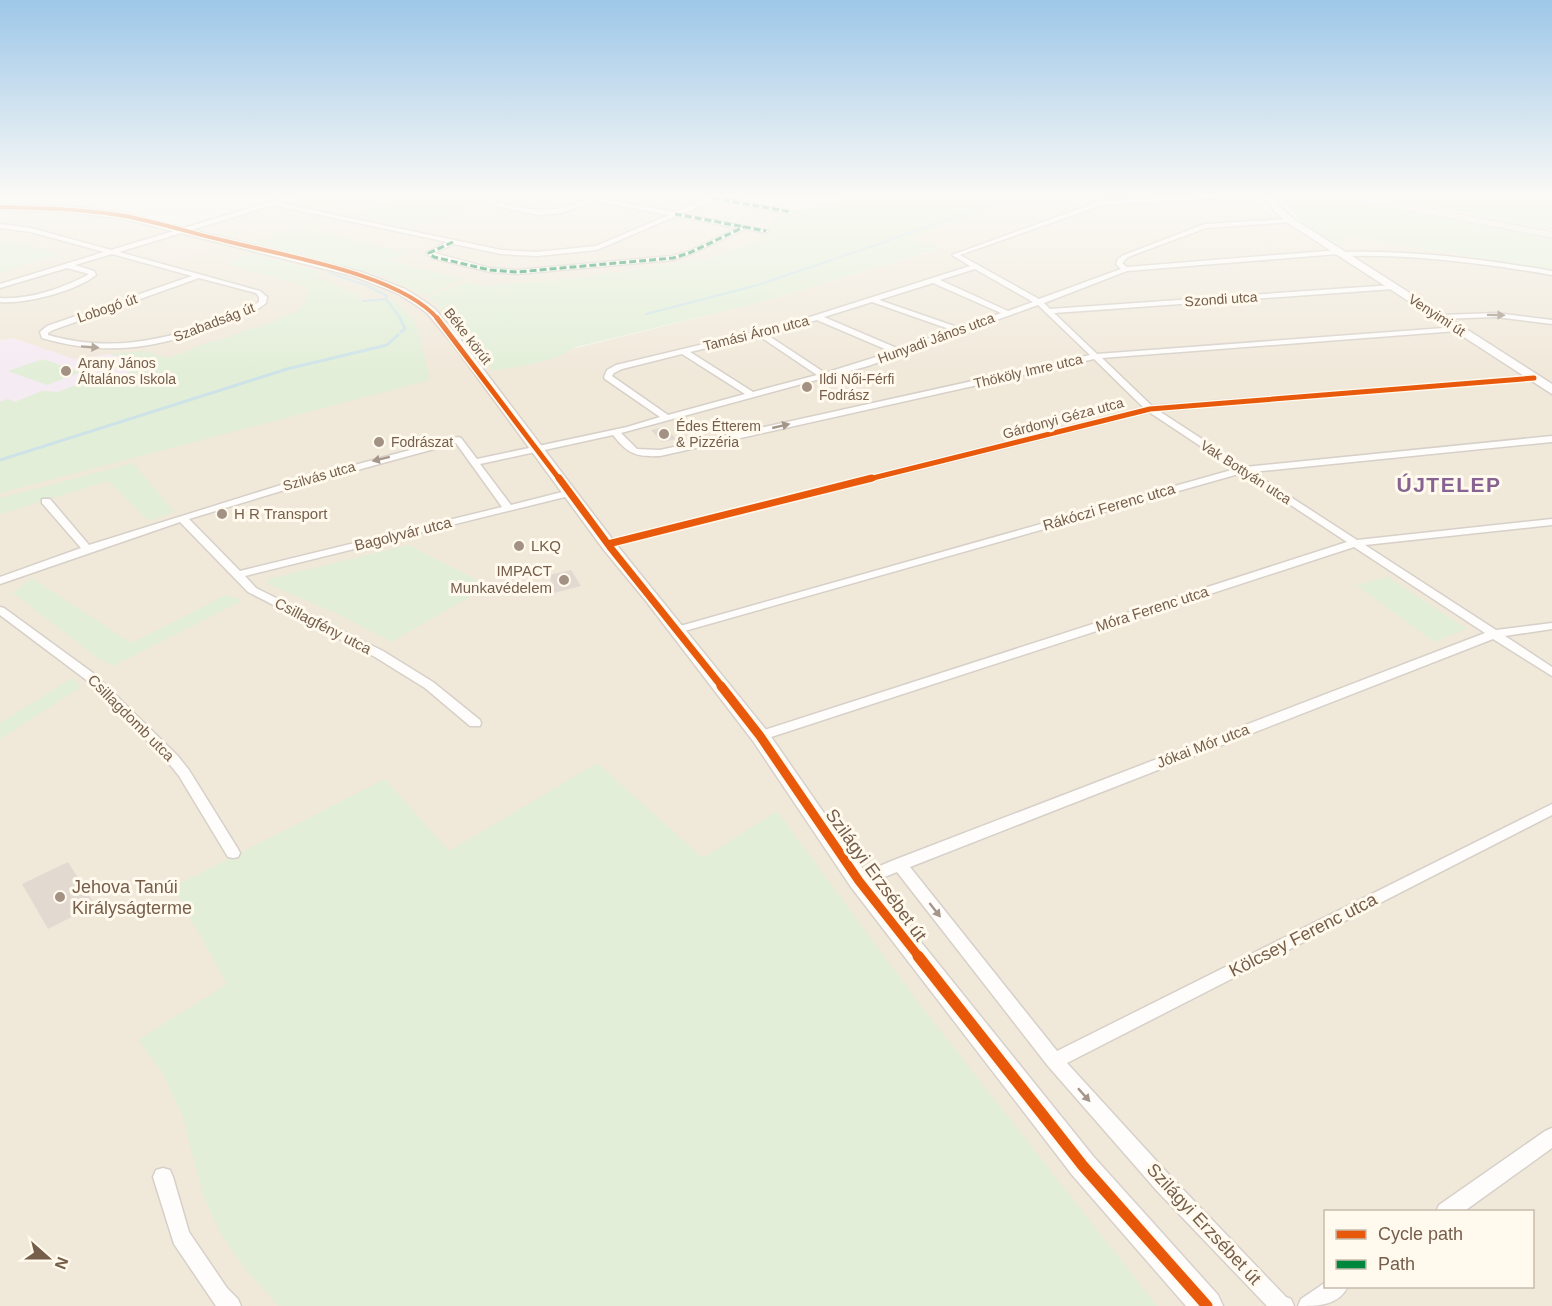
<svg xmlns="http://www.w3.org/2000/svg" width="1552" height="1306" font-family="Helvetica,sans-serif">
<rect width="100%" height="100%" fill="#f7f4ec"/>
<path fill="#f0e8d9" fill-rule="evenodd" d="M294,195H690L789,211L758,240L712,258L572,279L484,286L466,282L429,297L470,338L482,358L572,349L758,303L939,249L906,238L1030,195H1244L1324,249L1339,248L1333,243H1341L1348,236L1552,270V1306H0V206L55,207L183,226ZM1326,1212H1532V1286H1326Z"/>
<path fill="#f5e7dd" d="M183,242L213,250L174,262L144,254Z"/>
<path fill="#f5ebf3" d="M13,338L74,359L110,354L147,366L111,379L94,378L58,392L42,391L15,402L8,399L0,402V340Z"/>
<path fill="#e2eed7" d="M324,195H364L322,207L285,202Z
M410,195H504L412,227L354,215Z
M853,195H1030L907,238L940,248L758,303L576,347C552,363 522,366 494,371L482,358L470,338L429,297L466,282L484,286L572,279L712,258L757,241L765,233L774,219L781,215L774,213L837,204Z
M1281,195H1325L1552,239V270L1348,236L1341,243C1321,242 1289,213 1281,195Z
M1371,195H1552V230Z
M322,224L309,229L406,253L388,261L464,279L426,295L380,275L305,257L306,253H293L253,242L303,225Z
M0,242H12L61,254L0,273Z
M253,254L321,272L315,276L360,296V302L393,300L412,318L418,329L430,380L0,493V402L8,399L15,402L42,391L58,392L94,378L111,379L146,366L110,354L145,351L169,358L211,341L215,342L254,327L258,328L297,311L304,306L308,290L302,285L225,264Z
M43,359L81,372L47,385L8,371Z
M133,463L174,512L149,521L108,481L0,514V498Z
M409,545L489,586L391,642L340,615L268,584V579Z
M1388,577L1467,629L1434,642L1356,585Z
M32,578L131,643L226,595L243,600L113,666L99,659L13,593Z
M72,678L81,687L0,739V723Z
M597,763L703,858L777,811L921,1006L1157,1306H279L246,1270L220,1232L203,1195L182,1114L160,1069L138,1040L227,984L173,887L385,779L449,851Z"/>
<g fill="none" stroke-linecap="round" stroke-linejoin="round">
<path stroke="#cde3e8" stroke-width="2" d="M897,237L1021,195
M329,273L366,285L387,296L386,299L401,319
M363,301L386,299
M646,314L758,285L896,238"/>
<path stroke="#cde3e8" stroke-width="3" d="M400,318L405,329L401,332
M0,460L287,369L387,345L398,335"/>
</g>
<path fill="#e2dad1" d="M665,427L676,439L662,442L651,430Z
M571,570L581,586L554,593L549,575Z
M68,862L95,905L48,929L22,884Z"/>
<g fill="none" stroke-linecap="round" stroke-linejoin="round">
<defs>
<path id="street" d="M304,195H316L279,203L501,250L537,252L596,246L669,215L595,201L561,213L539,215L495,206V204L506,199L509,201L503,204C542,212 550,213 588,200L567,195H577L675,212L713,196L794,212L791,214L714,200L682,214L769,231L766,233L745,229L691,254L673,260L517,274L490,272L432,258L426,253L447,242L273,205L119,252L260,291L267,297L266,303C253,314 235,319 220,325C157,348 107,357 42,338L40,332L47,326L192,276L112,254L75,265L94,271L96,275C76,291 26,304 0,302V298C29,300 64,288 89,274L67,268L0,288V284L104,252L31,232L0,228V224L31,228L111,250L283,198ZM676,216L738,228L687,252L672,256L517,270L490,268L434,253L454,244L501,254L537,256L597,250ZM199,278L256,293L259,297V302C243,312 225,318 208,324C155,343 103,351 48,335V333L53,330Z
M1214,195L1272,196L1269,198L1236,197L1102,205L960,255L1039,299L1121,269L1116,264L1118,259L1124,255L1205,224L1291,219L1293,222L1206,228L1128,257L1122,263L1127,267L1339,250L1342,252C1413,250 1482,259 1552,271V275C1482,263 1413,254 1342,256L1339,254L1127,271L1044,303L1050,309L1393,285L1396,287L1393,289L1054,313L1097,354L1457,327L1461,329L1457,331L1102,358L1152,406L1537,376L1538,378L1534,380L1159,411L1245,467L1552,436V442L1252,472L1357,540L1552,519V525L1365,545L1496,630L1552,623V629L1505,636L1552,667V676L1493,639L910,867L1057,1051L1552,804V815L1067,1063L1172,1178L1286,1297L1291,1299L1294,1306H1267L1158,1192L1048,1066L897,872L859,887L854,885L851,881L854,877L894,860L1485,633L1354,547L765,739H755L753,736L755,733L1347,542L1242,473L681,632L677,634L671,630L673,628L1235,469L1149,412L608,547L603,544L604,542L1144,408L1094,359L660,456C636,457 628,454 613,435L480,464L511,505L570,490L575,493L573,495L245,576L256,588L383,651L433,682L480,720L481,723L480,726H470L425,688L375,657L248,592L180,522L0,584V577L81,548L42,503V499H50L89,545L281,485L458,437L461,438L477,459L627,427L660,417L605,379L604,377L607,370L616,365L791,323L970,266L952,255L1101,201ZM975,269L1033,302L1008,311L940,280ZM933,283L1001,313L960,328L879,300ZM872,302L952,330L899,349L824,317ZM1038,305L1090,355L660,450L637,449L621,433L868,366ZM817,320L892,352L825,373L766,334ZM759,336L817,375L753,392L690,352ZM682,354L745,394L668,415L612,376L614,373L622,369ZM456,443L502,507L240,571L189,519L288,489Z
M1496,313L1552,320V324L1496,317L1440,319L1436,317L1440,315Z
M0,607L4,608L93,673L177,755L189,770L238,849L240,853L238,857L233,858L228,857L179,776L167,761L85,679L0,615Z
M1552,1128V1148L1463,1212H1436L1439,1205L1545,1131Z
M163,1168L170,1170L173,1177L189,1232L227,1288L238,1299L241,1306H216L174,1244L153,1177L156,1170Z
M1326,1282V1286H1348C1339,1306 1317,1306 1298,1306L1301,1299Z"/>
<path id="secondary" d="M1264,195H1272L1280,207L1294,219L1552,384V394L1288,223L1274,211Z
M0,204L65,206L120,212L361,272L405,289L424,301L435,309L461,340L616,544L767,731L867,875L1093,1156L1218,1295L1223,1306H1186L1073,1176L851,887L753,741L646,601L604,550L453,344L427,313L416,305L397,293L353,276L120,218L65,212L0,210Z"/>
<path id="primary" d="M1342,195H1359L1552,232V238L1347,198Z"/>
</defs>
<use href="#street" stroke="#d6d0c8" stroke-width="3"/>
<use href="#secondary" stroke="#d7d1ca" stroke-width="3"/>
<use href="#primary" stroke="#d8d1ca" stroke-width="2"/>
<use href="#street" fill="#fefdfc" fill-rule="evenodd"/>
<use href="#secondary" fill="#fefdfc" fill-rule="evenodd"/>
<use href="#primary" fill="#f2efe6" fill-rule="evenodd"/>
<path stroke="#00873e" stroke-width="3" stroke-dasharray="7 3" stroke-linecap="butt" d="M713,198L791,212
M675,214L766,231
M453,242L429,253L434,257L490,270L517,272L673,258L689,253L744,227"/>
<defs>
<path id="cycleway-far4" d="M0,207C40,208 80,209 119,215C155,221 191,233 226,241C284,256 400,274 438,319"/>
<path id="cycleway-far3" d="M437,318L560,480
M865,480L1150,409L1534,378"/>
<path id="cycleway-far2" d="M559,478L610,547L723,688
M608,544L872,478"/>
<path id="cycleway-far1" d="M721,686L760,736L859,881L919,957"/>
<path id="cycleway" d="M918,956L1083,1166L1207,1306"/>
</defs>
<use href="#cycleway-far4" stroke="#fffaed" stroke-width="6"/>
<use href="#cycleway-far3" stroke="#fffaed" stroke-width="8"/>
<use href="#cycleway-far2" stroke="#fffaed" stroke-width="10"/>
<use href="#cycleway-far1" stroke="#fffaed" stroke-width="13"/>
<use href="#cycleway" stroke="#fffaed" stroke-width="15"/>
<use href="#cycleway-far4" stroke="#e8590c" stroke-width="4"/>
<use href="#cycleway-far3" stroke="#e8590c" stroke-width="5"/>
<use href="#cycleway-far2" stroke="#e8590c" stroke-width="7"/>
<use href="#cycleway-far1" stroke="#e8590c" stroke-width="9"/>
<use href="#cycleway" stroke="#e8590c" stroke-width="11"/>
</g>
<defs><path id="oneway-solid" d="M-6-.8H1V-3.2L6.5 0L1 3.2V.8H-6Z" transform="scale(1.5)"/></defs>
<g fill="#a69689">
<use href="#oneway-solid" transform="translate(1496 315) rotate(1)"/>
<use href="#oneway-solid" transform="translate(90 347) rotate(4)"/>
<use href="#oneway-solid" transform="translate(781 426) rotate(-13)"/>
<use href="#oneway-solid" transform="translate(381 459) rotate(166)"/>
<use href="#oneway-solid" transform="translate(935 910) rotate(52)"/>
<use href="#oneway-solid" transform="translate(1084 1095) rotate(48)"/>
</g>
<linearGradient id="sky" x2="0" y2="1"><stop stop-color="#9dc7e8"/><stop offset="0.52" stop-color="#fbfaf6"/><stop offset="1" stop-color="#fbfaf6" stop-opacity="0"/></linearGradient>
<rect width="1552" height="377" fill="url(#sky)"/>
<g fill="#a39283" stroke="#fffaed" stroke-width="2">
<circle cx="66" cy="371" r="6"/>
<circle cx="807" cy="387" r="6"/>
<circle cx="664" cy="434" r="6"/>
<circle cx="379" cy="442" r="6"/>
<circle cx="222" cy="514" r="6"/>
<circle cx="519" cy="546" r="6"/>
<circle cx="564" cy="580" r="6"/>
<circle cx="60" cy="897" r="6"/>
</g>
<g text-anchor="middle" stroke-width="6" stroke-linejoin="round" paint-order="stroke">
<g font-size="14" fill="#765e4b" stroke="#fffaed">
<text transform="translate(1221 299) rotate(-4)" y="5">Szondi utca</text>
<text transform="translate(107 308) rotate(-19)" y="5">Lobogó út</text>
<text transform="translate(1437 315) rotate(33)" y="5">Venyimi út</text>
<text transform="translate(214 322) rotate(-21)" y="5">Szabadság út</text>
<text transform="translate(756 333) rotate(-14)" y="5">Tamási Áron utca</text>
<text transform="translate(468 336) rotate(52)" y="5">Béke körút</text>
<text transform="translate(936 338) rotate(-20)" y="5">Hunyadi János utca</text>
<text transform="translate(1028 371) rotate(-13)" y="5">Thököly Imre utca</text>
<text transform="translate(1063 418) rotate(-15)" y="5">Gárdonyi Géza utca</text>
<text transform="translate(1246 472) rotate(33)" y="5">Vak Bottyán utca</text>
<text transform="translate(319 476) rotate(-16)" y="5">Szilvás utca</text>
</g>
<g font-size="14" fill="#765e4b" stroke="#fffaed" text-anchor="start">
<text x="78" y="368">Arany János<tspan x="78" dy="16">Általános Iskola</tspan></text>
<text x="819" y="384">Ildi Női-Férfi<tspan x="819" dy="16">Fodrász</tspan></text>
<text x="676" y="431">Édes Étterem<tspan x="676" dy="16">&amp; Pizzéria</tspan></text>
<text x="391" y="447">Fodrászat</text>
</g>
<g font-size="15" fill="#765e4b" stroke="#fffaed">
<text transform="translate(1109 507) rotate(-16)" y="5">Rákóczi Ferenc utca</text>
<text transform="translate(403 534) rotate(-14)" y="5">Bagolyvár utca</text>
<text transform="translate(1152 609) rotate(-18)" y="5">Móra Ferenc utca</text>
<text transform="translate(323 626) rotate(27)" y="5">Csillagfény utca</text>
<text transform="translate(131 718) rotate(45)" y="5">Csillagdomb utca</text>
<text transform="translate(1203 746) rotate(-21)" y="5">Jókai Mór utca</text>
</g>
<g font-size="15" fill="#765e4b" stroke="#fffaed" text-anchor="start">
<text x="234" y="519">H R Transport</text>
<text x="531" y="551">LKQ</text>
<text x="552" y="576" text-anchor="end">IMPACT<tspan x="552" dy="17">Munkavédelem</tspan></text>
</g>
<g font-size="18" fill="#765e4b" stroke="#fffaed">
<text transform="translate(876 875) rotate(54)" y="6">Szilágyi Erzsébet út</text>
<text transform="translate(1303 935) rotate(-27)" y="6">Kölcsey Ferenc utca</text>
<text transform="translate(1204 1224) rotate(47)" y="6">Szilágyi Erzsébet út</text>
</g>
<g font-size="18" fill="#765e4b" stroke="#fffaed" text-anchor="start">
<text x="72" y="893">Jehova Tanúi<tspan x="72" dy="21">Királyságterme</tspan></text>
</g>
<g font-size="21" font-weight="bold" letter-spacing="1.5" fill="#876392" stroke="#fffaed">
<text x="1449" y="492">ÚJTELEP</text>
</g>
</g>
<rect x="1324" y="1210" width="210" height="78" fill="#fffaed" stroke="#c8bcac" stroke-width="1.5"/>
<rect x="1336" y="1230" width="30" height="9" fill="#e8590c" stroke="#c8bcac" stroke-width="1.5"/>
<text x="1378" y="1240" font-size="18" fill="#765e4b">Cycle path</text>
<rect x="1336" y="1260" width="30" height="9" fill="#00873e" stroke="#c8bcac" stroke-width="1.5"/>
<text x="1378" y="1270" font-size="18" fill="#765e4b">Path</text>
<g transform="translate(48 1258) rotate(111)" stroke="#fffaed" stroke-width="4.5" paint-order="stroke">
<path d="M0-4.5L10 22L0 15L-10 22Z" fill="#765e4b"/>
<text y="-9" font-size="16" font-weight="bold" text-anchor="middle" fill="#765e4b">N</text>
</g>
</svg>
